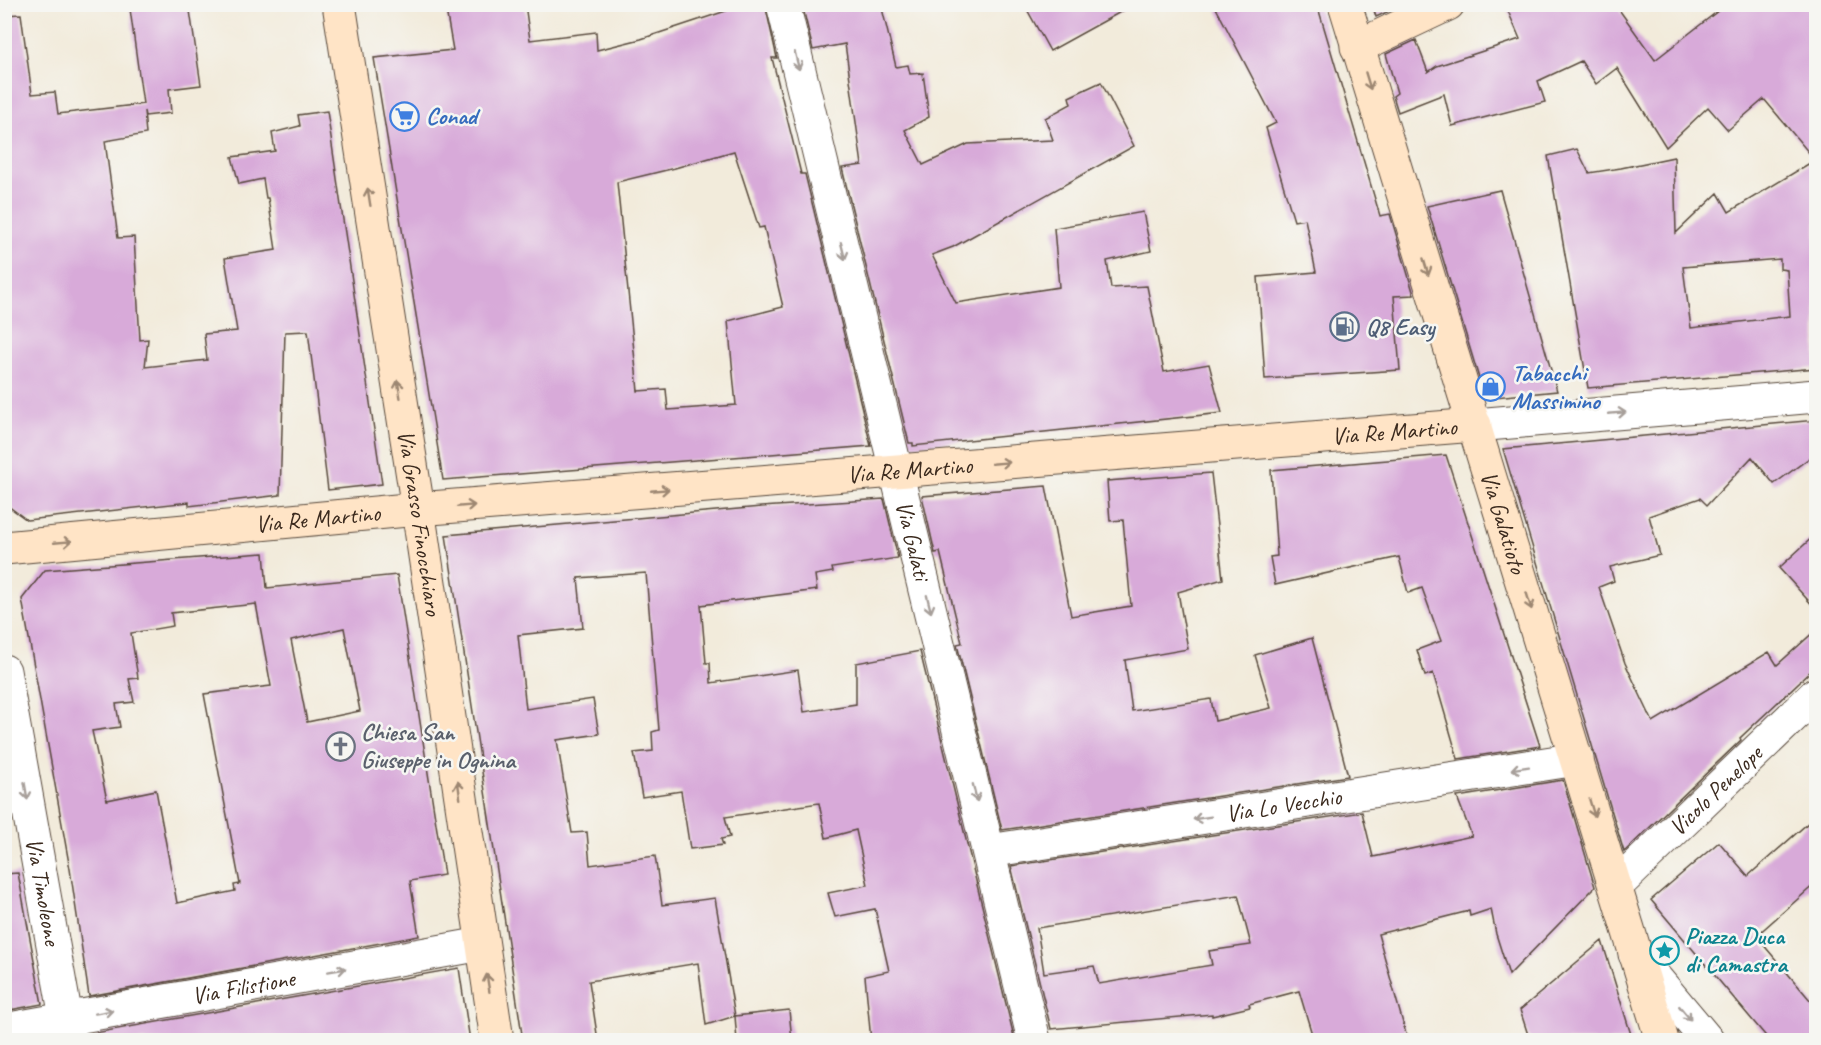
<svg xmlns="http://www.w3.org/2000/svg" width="1821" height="1045" font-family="Caveat,sans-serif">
<rect width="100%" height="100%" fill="#f6f6f2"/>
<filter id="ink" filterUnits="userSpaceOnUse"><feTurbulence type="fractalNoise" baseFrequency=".0167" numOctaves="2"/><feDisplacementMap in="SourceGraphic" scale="12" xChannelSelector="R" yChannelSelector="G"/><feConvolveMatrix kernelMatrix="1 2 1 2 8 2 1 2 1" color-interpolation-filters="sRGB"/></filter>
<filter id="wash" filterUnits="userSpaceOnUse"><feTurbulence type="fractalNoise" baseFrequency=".008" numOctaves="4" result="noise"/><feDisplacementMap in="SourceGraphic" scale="24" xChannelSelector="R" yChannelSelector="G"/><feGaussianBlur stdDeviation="1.35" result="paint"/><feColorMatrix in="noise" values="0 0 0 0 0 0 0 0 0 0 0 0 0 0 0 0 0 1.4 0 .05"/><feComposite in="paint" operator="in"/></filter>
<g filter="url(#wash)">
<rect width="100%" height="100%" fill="#f2ebdb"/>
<g id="blocks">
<path fill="#d8aad9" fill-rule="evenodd" d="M162,4H189L201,85L169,89L171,113L145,116L144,111L146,134L105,141L118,238L134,237L140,340L148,339L145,367L207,360L204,334L237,331L225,258L276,250L268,198H266L263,179L239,184L232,157L275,151L272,133L300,126L298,115L327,111L382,484L328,490L308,331L285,332L280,495L189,506V502L27,520L4,503V15L21,14L32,94L55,92L58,114L143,104L130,9Z
M445,4H525L530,40L596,32L597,50L641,39L747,4H765L777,58H772L801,174H805L871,446L443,480L374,58L453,50ZM734,151L759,228L764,227L783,307L728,321L736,405L668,410L666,389L638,391L617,182L675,168Z
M802,4H881L896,67L908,65L910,74L923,73L929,117L905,130L923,165L968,144L1053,140L1045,118L1071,104L1069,97L1101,82L1134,146L953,247L932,255L956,303L1059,287L1054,228L1143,212L1151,251L1107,261L1111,288L1147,286L1164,372L1209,364L1222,413L913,446V443H909L842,168L862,165L845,44L813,50Z
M1024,4H1135L1050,51Z
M1214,4H1317L1380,216L1390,214L1414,295L1394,296L1400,370L1265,379L1258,277L1316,272L1305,219L1294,221L1266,128L1276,123Z
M1372,4H1402V5L1376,17Z
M1505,4H1615L1655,60L1727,4H1816V368L1588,388L1548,156L1577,149L1589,173L1621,168L1674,157L1676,233L1718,193L1729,212L1815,160L1764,99L1728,130L1708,107L1666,147L1617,68L1596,84L1581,61L1538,81L1545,102L1452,126L1444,94L1398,112L1393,96L1397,93L1386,54L1416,40L1428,72L1437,66L1520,39ZM1780,259V269L1787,270L1790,316L1691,328L1683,267Z
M1500,190L1557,391L1485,398L1427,206Z
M1816,420V453L1774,484L1752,457L1707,505L1700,498L1649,516L1660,555L1610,567L1614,581L1599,587L1625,663L1653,722L1769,652L1777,665L1816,630V666L1740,738L1741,740L1624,852L1503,449Z
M1446,455L1470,529L1540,746L1458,759L1433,673L1425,676L1417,650L1441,641L1422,588L1408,593L1399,557L1275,585L1270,557L1277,556L1271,470Z
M1211,473L1223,579L1178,592L1188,649L1125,660L1132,711L1211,699L1215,721L1271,708L1255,655L1312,638L1348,776L1002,830L957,644L962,643L940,552L935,553L922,496L1046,486L1071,616L1131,606L1123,520L1110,521L1107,481Z
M884,499L898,558L832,568L833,572L815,575L817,590L701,605L706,663H710L711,683L798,670L804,712L856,704V663L920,651L1015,1041H871L865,976L889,971L875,909L835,917L828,893L868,885L856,830L826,838L819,803L725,817L730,837L721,839L723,845L690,849L681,791L642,797L634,753L653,751L652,732L659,730L646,573L578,578L583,628L518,635L526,709L593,699L599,734L557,740L572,833L587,832L590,865L655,856L662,905L715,898L735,1016L706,1025L698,963L589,981L598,1041H523L446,535L761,507Z
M1816,534V609L1779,568Z
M264,553L267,588L397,575L444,875L410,881L419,936L89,996L70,869L22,599L45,570ZM256,604L271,686L204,694L240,884L234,885L235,891L177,903L156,790L107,800L92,731L120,727L116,704L134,702L129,679L138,678L131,633L173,626L171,613ZM344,628L360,711L307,722L291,640Z
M1563,780L1595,887L1509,975L1496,934L1491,909L1470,916L1469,911L1378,934L1408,1041H1314L1299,991L1249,1004L1250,1007L1212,1016V1014L1051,1029L1011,866L1362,812L1373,857L1472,836L1457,797ZM1238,895L1251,945L1209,951L1212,965L1099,984L1094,966L1044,973L1037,928Z
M1816,816V883L1756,936L1816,1007V1041H1770L1651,900L1719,842L1748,876Z
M18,873L42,1004L4,1011V874Z
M1602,941L1633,1041H1530L1520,1010Z
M459,968L470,1041H96L95,1033Z
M789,1010L792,1041H737L735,1016Z"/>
</g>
</g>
<g filter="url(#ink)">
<use href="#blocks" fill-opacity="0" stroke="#56473a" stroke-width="1.5"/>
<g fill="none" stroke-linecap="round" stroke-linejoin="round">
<defs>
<g id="street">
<path id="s1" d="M783,4L1034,1040"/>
<path d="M1475,425L1816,396"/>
<path id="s2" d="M4,671L70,1040"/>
<path id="s3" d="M989,851L1577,759"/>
<path id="s4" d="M1616,886L1816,694"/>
<path d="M1635,954L1707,1040"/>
<path id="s5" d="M4,1030L482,944"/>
</g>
<g id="secondary">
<path id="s6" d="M339,4L418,509L497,1040"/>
<path id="s7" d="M1345,4L1662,1040"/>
<path d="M1357,47L1448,4"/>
<path id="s8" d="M4,548L418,509L1475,425"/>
</g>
</defs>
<use href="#street" stroke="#56473a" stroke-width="35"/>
<use href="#secondary" stroke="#56473a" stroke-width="35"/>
<use href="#street" stroke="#fff" stroke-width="33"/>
<use href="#secondary" stroke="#ffe4c6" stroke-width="33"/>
</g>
<defs><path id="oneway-shaft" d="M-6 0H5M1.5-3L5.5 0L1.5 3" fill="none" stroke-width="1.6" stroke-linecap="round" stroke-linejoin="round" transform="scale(1.5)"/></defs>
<g stroke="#a79f9a">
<use href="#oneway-shaft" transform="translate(797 61) rotate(76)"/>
<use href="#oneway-shaft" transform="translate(843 251) rotate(76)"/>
<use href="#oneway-shaft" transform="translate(1617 413) rotate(-5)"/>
<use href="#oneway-shaft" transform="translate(929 604) rotate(76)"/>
<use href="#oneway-shaft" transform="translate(1520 768) rotate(171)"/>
<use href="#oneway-shaft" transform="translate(26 791) rotate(80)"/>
<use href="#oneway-shaft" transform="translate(975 793) rotate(76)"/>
<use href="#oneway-shaft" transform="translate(1202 818) rotate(171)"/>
<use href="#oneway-shaft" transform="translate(337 970) rotate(-10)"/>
<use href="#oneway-shaft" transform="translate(104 1012) rotate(-10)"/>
<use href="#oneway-shaft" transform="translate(1685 1013) rotate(50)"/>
</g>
<g stroke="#9d8772">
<use href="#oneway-shaft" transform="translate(1368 81) rotate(73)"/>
<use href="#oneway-shaft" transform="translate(369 197) rotate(-99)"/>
<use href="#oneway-shaft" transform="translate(1426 267) rotate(73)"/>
<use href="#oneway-shaft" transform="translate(399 389) rotate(-99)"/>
<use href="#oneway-shaft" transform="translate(1001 463) rotate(-5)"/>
<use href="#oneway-shaft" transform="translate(660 490) rotate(-5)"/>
<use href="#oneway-shaft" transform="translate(466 506) rotate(-5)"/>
<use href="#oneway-shaft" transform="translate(63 542) rotate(-5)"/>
<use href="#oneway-shaft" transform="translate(1529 601) rotate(73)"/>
<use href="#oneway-shaft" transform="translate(459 790) rotate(-98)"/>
<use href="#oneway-shaft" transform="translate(1592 808) rotate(73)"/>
<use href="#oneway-shaft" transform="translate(488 983) rotate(-99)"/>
</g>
</g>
<defs>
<symbol id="supermarket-ring" viewBox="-11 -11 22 22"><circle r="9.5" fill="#f6f6f2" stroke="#3f7fe0" stroke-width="1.5"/><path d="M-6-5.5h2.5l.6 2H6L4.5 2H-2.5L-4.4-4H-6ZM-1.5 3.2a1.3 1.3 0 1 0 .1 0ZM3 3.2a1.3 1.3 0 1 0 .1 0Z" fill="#3f7fe0"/></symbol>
<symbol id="fuel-ring" viewBox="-11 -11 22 22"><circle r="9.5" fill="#f6f6f2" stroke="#5c6f8a" stroke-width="1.5"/><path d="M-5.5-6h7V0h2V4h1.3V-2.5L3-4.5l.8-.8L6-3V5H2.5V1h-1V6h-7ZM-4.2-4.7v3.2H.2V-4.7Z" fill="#5c6f8a"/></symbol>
<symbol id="shop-ring" viewBox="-11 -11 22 22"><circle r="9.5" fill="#f6f6f2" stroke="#3f7fe0" stroke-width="1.5"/><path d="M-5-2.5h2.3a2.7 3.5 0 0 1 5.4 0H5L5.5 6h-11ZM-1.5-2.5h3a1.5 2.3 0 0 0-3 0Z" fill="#3f7fe0"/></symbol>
<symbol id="church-ring" viewBox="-11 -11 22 22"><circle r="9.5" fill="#f6f6f2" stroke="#6b7280" stroke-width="1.5"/><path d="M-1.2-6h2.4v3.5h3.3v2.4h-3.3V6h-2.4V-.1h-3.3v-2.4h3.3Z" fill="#6b7280"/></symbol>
<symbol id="sight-ring" viewBox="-11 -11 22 22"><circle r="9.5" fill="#f6f6f2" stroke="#0f9aa8" stroke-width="1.5"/><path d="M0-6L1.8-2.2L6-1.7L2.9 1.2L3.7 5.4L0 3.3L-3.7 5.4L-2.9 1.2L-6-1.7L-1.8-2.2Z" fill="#0f9aa8"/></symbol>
</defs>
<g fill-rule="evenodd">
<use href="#supermarket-ring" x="388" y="100" width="33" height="33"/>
<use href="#fuel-ring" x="1328" y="310" width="33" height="33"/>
<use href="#shop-ring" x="1474" y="370" width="33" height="33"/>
<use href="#church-ring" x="324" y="730" width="33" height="33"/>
<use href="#sight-ring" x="1648" y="934" width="33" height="33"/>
</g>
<g text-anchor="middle" stroke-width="5" stroke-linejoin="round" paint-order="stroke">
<g font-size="24" font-weight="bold" fill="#366cbe" stroke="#f6f6f2" text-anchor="start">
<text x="426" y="124">Conad</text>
<text x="1512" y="381">Tabacchi<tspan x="1512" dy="28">Massimino</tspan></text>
</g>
<g font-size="24" font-weight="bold" fill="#4e5e75" stroke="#f6f6f2" text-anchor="start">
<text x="1366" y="335">Q8 Easy</text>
</g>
<g font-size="24" fill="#3b2a1e" stroke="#f6f6f2">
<text dy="8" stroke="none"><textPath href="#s8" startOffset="1395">Via Re Martino</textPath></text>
<text dy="8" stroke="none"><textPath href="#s8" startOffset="909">Via Re Martino</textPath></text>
<text dy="8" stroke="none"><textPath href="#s8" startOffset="315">Via Re Martino</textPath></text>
<text dy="8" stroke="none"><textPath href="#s6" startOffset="525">Via Grasso Finocchiaro</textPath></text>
<text dy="8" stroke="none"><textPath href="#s7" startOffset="542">Via Galatioto</textPath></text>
<text dy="8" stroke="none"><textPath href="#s1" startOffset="552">Via Galati</textPath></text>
<text dy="8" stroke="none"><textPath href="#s4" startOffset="138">Vicolo Penelope</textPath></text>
<text dy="8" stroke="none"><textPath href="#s3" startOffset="298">Via Lo Vecchio</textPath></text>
<text dy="8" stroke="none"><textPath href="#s2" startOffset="224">Via Timoleone</textPath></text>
<text dy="8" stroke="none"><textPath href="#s5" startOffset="243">Via Filistione</textPath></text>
</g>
<g font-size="24" font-weight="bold" fill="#5b616d" stroke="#f6f6f2" text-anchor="start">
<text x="361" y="740">Chiesa San<tspan x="361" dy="28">Giuseppe in Ognina</tspan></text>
</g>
<g font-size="24" font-weight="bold" fill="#0d838f" stroke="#f6f6f2" text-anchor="start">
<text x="1685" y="944">Piazza Duca<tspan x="1685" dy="28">di Camastra</tspan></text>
</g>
</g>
<rect width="1821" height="1045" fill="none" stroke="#f6f6f2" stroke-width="24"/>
</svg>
